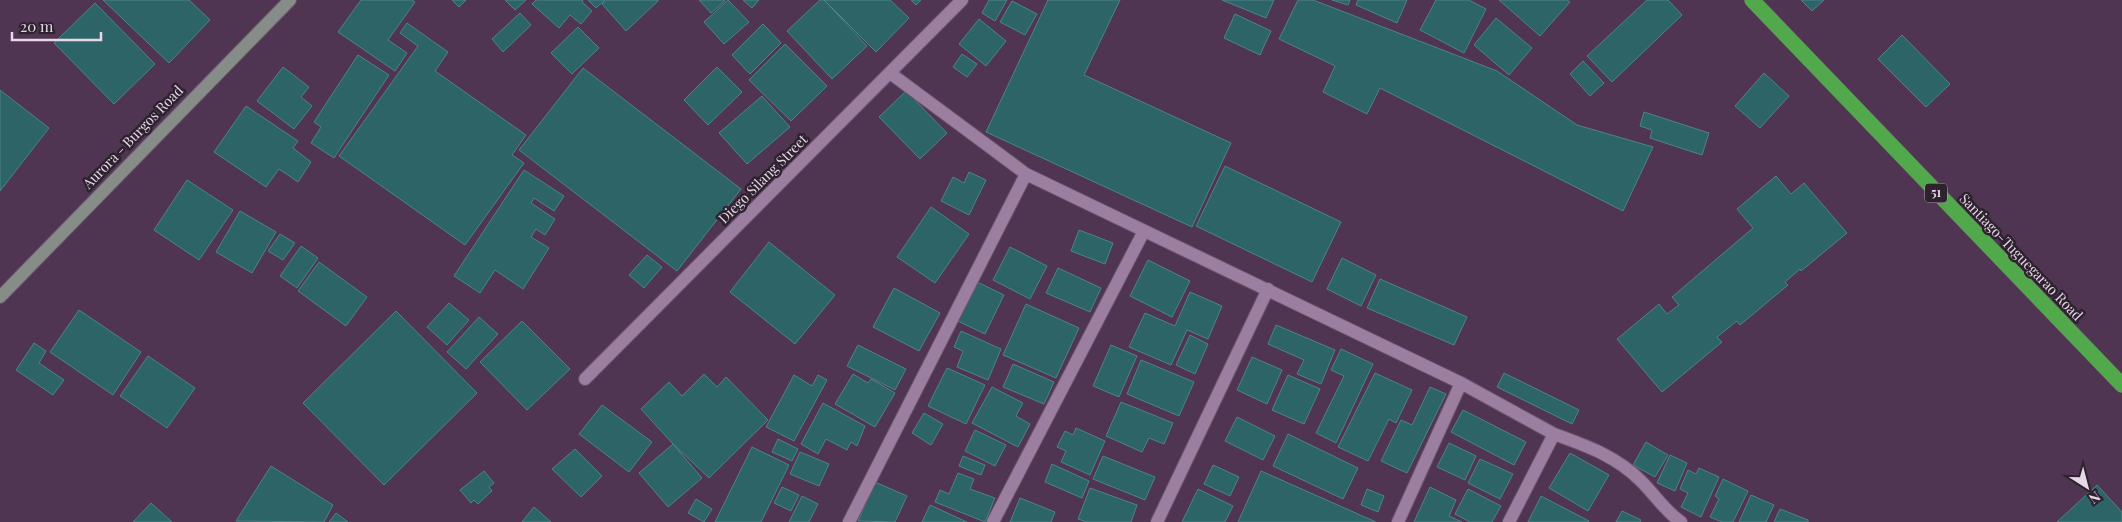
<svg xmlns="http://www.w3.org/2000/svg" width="2122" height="522" font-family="'Playfair Display',serif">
<rect width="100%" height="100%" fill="#4f3552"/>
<path fill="#2c6468" stroke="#4d8489" d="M103,0H189L210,20L169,63Z
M361,0H412L415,2L388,40L407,53L395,71L338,32Z
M452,0H466L459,7Z
M505,0H526L515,10Z
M536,0H583L582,2L592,11L581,24L570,15L559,28L532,4Z
M588,0H605L596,8Z
M607,0H658V1L626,31L602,4Z
M699,0H724L725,1L711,13Z
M728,0L749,22L724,44L704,22Z
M743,0H759L752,8Z
M820,0H824L867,46L832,79L787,31Z
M824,0H890L909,18L876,52Z
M911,0H921L916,5Z
M989,0H1007L995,21L982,13Z
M1048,0H1120L1084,75L1231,143L1192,227L986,132Z
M1222,0H1274L1266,18Z
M1298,0H1313L1497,71L1577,125L1653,147L1623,211L1380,88L1367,114L1323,92L1335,66L1279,39Z
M1332,0H1350L1348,5Z
M1358,0H1407L1397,23L1356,5Z
M1436,0H1469L1486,9L1464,53L1420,30Z
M1499,0H1567L1570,2L1540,36Z
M1647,0H1668L1682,15L1612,82L1587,56Z
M1801,0H1824L1812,11Z
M1012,1L1037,14L1025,35L1000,22Z
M95,3L155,64L114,104L54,43Z
M520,13L531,25L503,52L492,39Z
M1235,14L1271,31L1260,55L1224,38Z
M1496,18L1532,48L1509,75L1474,45Z
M979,19L1006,41L986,66L959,44Z
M407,23L448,52L435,71L526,135L512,155L524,163L465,245L339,156L418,46L400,33Z
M763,24L781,43L750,74L732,55Z
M578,27L599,48L572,74L551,53Z
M1902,35L1950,84L1926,107L1878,59Z
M785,44L827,86L791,121L749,80Z
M962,54L977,64L967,77L953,67Z
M358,55L389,75L334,158L311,143L321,127L314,122Z
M1583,61L1604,83L1590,96L1570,74Z
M283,67L309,87L301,97L312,106L294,129L257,101Z
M717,67L742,92L708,125L684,100Z
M583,68L741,189L677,271L519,150Z
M1764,73L1789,96L1760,128L1735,106Z
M0,90L49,128L0,191Z
M906,91L947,133L920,159L879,117Z
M762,96L790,127L747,164L719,133Z
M246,106L298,141L293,148L311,162L298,182L279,169L266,187L214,152Z
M1644,112L1709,133L1702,155L1650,138L1652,130L1640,126Z
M1225,166L1341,222L1312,282L1196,226Z
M524,170L564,196L554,211L534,198L531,203L555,219L545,235L536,229L531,237L549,248L523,289L495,270L480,293L454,276Z
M969,172L986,180L969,215L941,201L953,177L964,183Z
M1776,176L1791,194L1804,183L1847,233L1801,271L1800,269L1785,282L1788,285L1740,325L1737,321L1717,337L1722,342L1662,392L1617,339L1659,304L1667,314L1679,305L1672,297L1753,228L1737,209Z
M187,180L233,210L199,260L154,230Z
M931,207L969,234L935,283L897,257Z
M240,211L276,232L252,273L216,252Z
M1079,230L1113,243L1105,264L1071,251Z
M280,234L295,243L283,260L268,251Z
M769,242L835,295L795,344L730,292Z
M301,246L318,258L297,288L280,276Z
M1010,247L1047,266L1030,299L993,280Z
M647,255L662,267L644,288L629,275Z
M1342,258L1376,275L1361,306L1327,289Z
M1148,260L1190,281L1172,317L1130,296Z
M319,262L367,297L346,326L298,291Z
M1058,268L1101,288L1090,312L1046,293Z
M1380,279L1467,317L1454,345L1367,308Z
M975,281L1004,295L985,334L956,320Z
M894,288L940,313L919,351L873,327Z
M1190,292L1222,306L1208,339L1187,330L1171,365L1129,347L1145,313L1175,326Z
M449,303L469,320L447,345L427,327Z
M1026,304L1079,328L1056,378L1003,355Z
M79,310L141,352L113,395L50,352Z
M396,311L477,393L384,485L303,403Z
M479,317L498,334L466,369L447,352Z
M522,321L570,369L527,410L480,362Z
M1276,325L1335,350L1321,384L1297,374L1304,360L1268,344Z
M961,331L1001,349L988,380L957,367L963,351L954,347Z
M1190,335L1208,344L1195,374L1176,365Z
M34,343L46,351L39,363L64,380L53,395L16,370Z
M858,345L906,369L895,390L847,366Z
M1111,345L1137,356L1119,397L1093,386Z
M1341,349L1373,364L1336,443L1316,433L1344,376L1331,370Z
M148,356L195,388L167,428L120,396Z
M1252,357L1282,370L1267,404L1237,390Z
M1141,360L1194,382L1179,416L1127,394Z
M1013,364L1054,382L1044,404L1003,387Z
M947,368L985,385L966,424L928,406Z
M1375,373L1412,390L1396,423L1389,419L1368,461L1338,447Z
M1504,373L1579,410L1572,424L1497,387Z
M704,374L717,387L726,377L768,420L709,478L673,444L641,409L669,382L682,396Z
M853,374L868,383L871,379L895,393L875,427L835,404Z
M794,375L812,386L818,375L827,380L794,441L766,427Z
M1288,375L1320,389L1304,424L1272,410Z
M992,387L1023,403L1016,416L1030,424L1018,447L972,423Z
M1430,387L1446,394L1407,473L1381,461L1401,420L1412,425Z
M1121,402L1173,423L1164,444L1149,438L1142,452L1106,436Z
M823,403L865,426L857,446L851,442L847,450L826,439L818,454L801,444Z
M602,405L652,442L629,472L579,434Z
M1463,410L1526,442L1514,465L1451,432Z
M924,413L943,424L931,445L912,433Z
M1237,417L1275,436L1263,460L1225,441Z
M1076,428L1105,441L1090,475L1061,462L1066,451L1057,447L1065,431L1073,435Z
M975,430L1006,445L995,466L965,451Z
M1288,434L1358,468L1343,499L1273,466Z
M778,439L798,449L792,461L772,452Z
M1646,442L1668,455L1655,477L1633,465Z
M1449,443L1476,456L1465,480L1437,467Z
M673,444L702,478L668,507L639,473Z
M752,447L789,465L761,522H715Z
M575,449L602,476L581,497L552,469Z
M800,452L829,464L819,486L790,474Z
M1570,453L1609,475L1588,511L1549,488Z
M1670,455L1687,463L1675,491L1657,483Z
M963,456L985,465L981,475L959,466Z
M1103,456L1155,477L1145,500L1093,479Z
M1480,459L1513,474L1500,499L1468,483Z
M1052,464L1089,481L1082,498L1045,482Z
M1213,465L1239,477L1230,496L1204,484Z
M271,466L333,505L324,522L236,521Z
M1699,468L1719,477L1701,517L1681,507L1688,493L1680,489L1688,470L1696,474Z
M484,471L494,483L489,487L492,491L478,504L474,500L471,503L460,490Z
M1261,471L1376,522H1238Z
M958,473L974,479L970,489L995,498L985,522L935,502L940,490L949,494Z
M1723,479L1748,491L1733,522H1722L1710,517L1719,499L1715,496Z
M875,482L907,496L895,522L858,521Z
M2097,485L2122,512V522H2057Z
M782,487L799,495L791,511L774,503Z
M1430,487L1456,500L1449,516L1462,522H1414Z
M1090,488L1137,505L1131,522H1087L1078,519Z
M1198,489L1233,506L1225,522H1182Z
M1367,489L1384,496L1378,512L1361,505Z
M1468,489L1501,506L1492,522H1470L1455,514Z
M1751,495L1774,505L1766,522H1739Z
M802,496L818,504L809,522H789Z
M1541,496L1589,521L1588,522H1528Z
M1020,498L1055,512L1051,522H1010Z
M696,499L712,509L704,522L688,513Z
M151,503L172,522H133Z
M930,505L967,522H922Z
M534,507L551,522H522Z
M1780,509L1808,520V522H1774Z
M1622,511L1641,520L1640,522H1616Z
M336,513L348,522H329Z"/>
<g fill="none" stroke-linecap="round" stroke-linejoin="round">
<defs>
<path id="street" d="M890,73L1026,174L1461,383L1554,434L1509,522
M585,379L962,0
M1554,434C1587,446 1616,456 1641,481C1655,495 1665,511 1681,522
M849,522L1026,174
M993,522L1144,231
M1157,522L1268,289
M1398,522L1461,383"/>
<path id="secondary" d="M0,297L290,0"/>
<path id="highway" d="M1752,0L2122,385"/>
</defs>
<use href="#street" stroke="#6a546d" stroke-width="14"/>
<use href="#secondary" stroke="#6a546d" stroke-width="14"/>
<use href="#highway" stroke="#6a546d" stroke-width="16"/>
<use href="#street" stroke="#9c7fa0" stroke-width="12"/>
<use href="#secondary" stroke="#868c87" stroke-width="12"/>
<use href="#highway" stroke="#52a94c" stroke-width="15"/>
</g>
<g text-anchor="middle" stroke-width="5" stroke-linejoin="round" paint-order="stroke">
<rect fill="#2e222f" stroke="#b0a1b1" stroke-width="1" x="1925" y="183.5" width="22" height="19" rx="4"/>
<g font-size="12" font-weight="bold" fill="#e7d7e9">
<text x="1936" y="197">51</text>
</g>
<g font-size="14" fill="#e7d7e9" stroke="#2e222f">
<text transform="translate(133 137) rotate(-46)" y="5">Aurora - Burgos Road</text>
<text transform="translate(763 179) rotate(-45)" y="5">Diego Silang Street</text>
<text transform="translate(2021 257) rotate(46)" y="5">Santiago-Tuguegarao Road</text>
</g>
</g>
<g transform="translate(2087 487) rotate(144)" stroke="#2e222f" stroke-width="4" paint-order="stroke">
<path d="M0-4L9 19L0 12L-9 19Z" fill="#e7d7e9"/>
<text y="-8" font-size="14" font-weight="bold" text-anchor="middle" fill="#e7d7e9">N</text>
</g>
<path d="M12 32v8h89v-8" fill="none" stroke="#e7d7e9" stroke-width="2.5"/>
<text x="20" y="32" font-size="15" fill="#e7d7e9" stroke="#2e222f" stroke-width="4" paint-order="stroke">20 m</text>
</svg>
